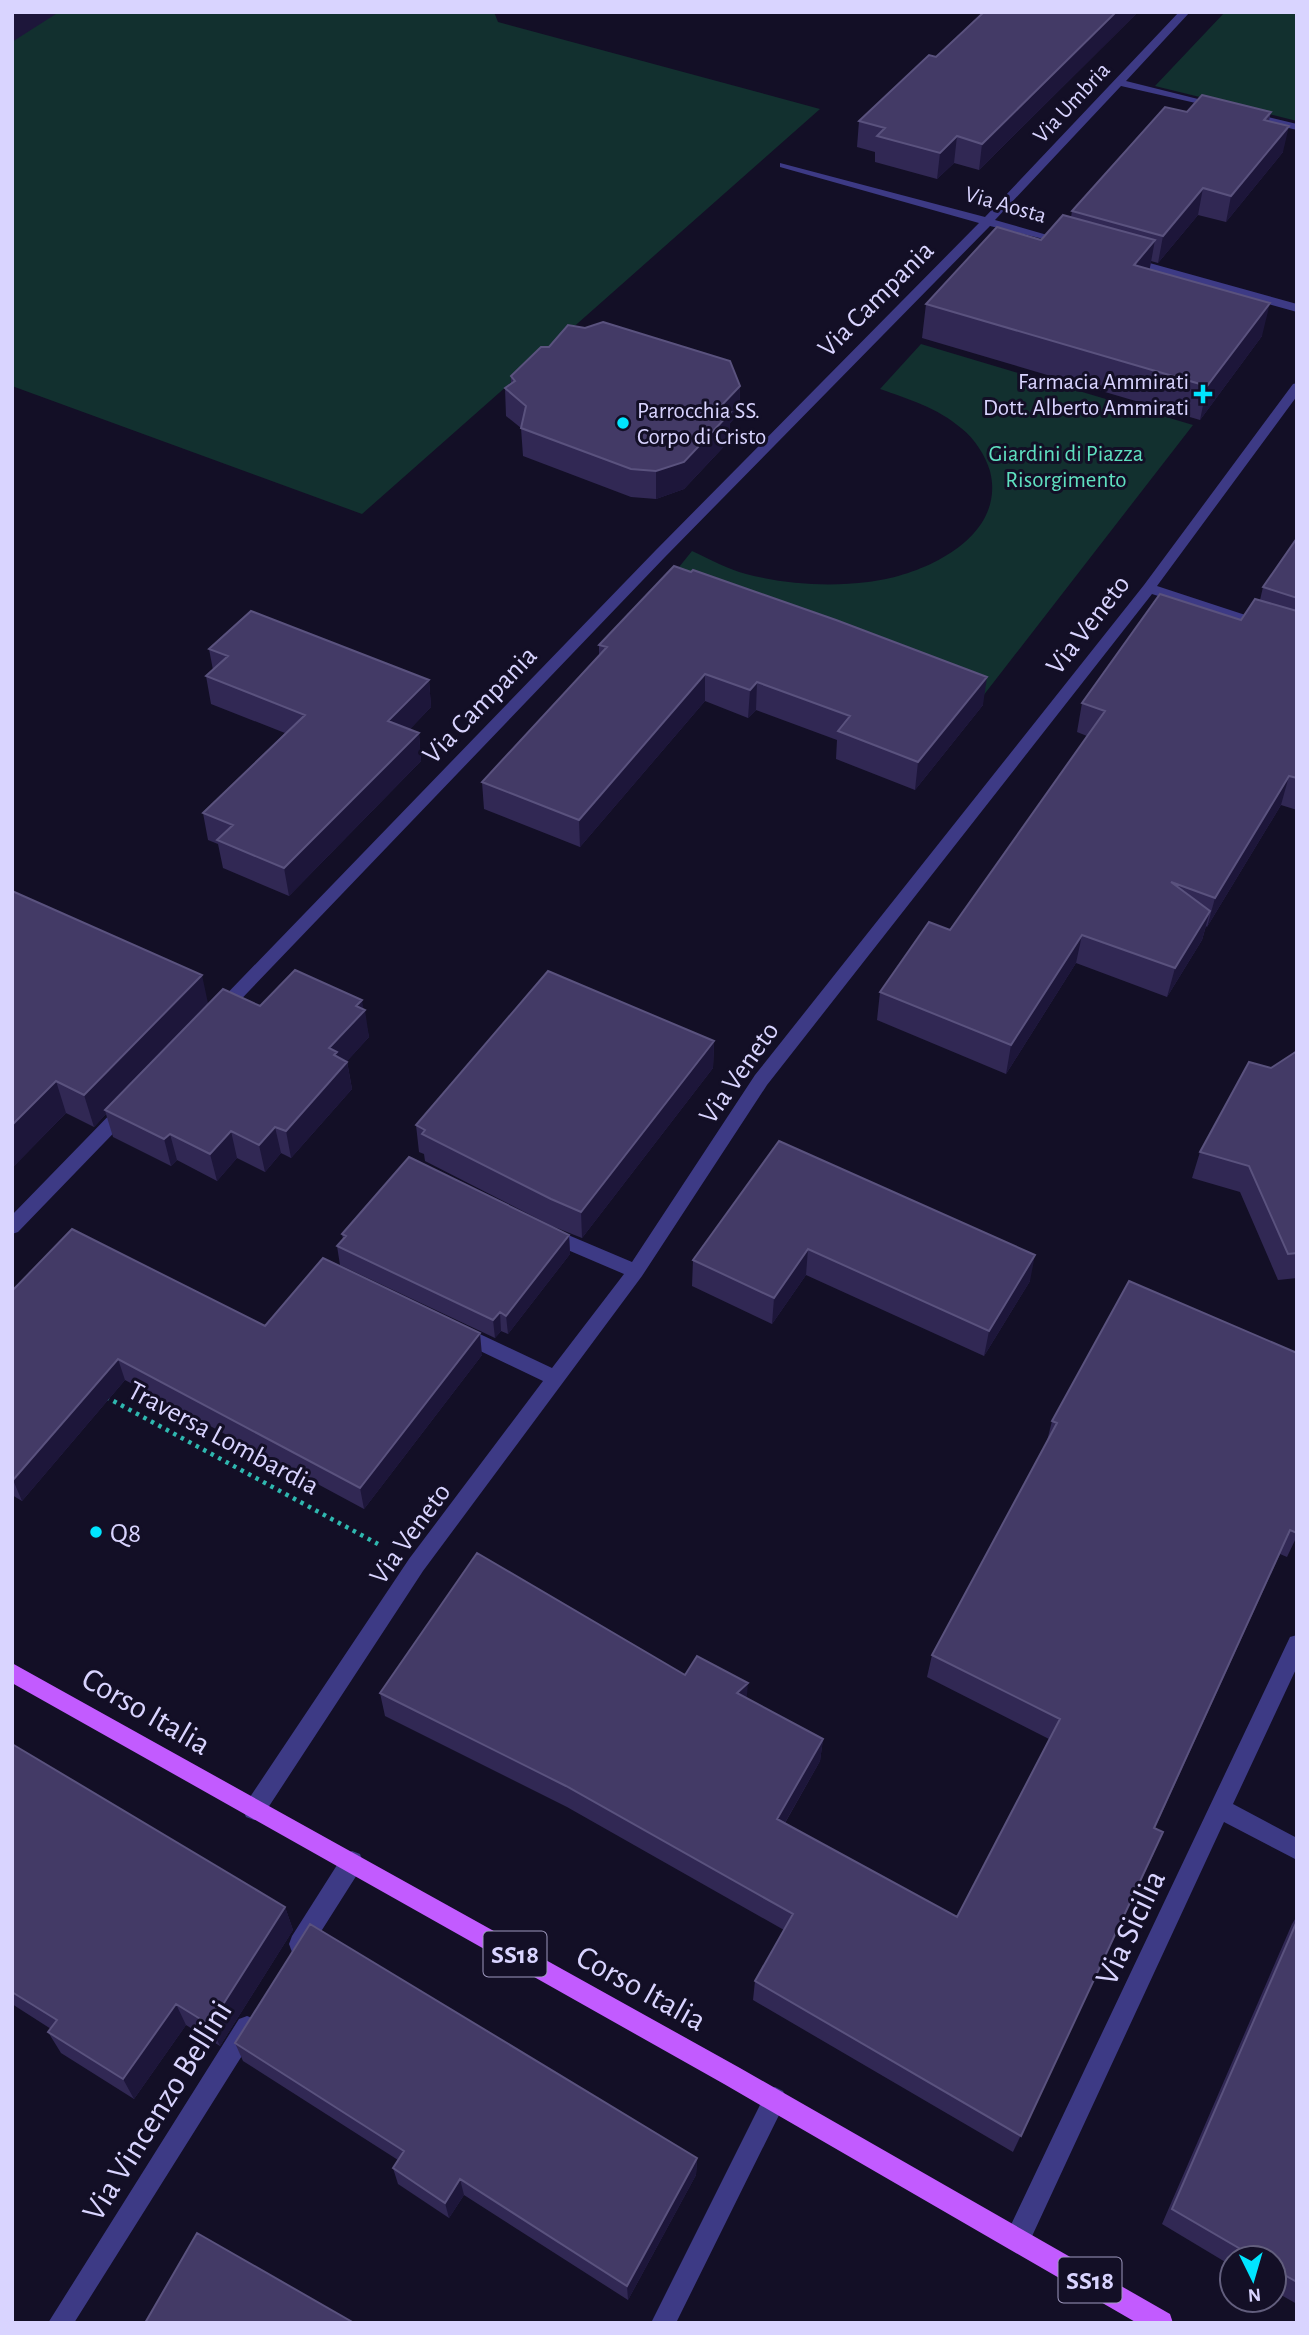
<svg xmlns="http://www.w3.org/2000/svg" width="1309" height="2335" font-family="'Alegreya Sans',sans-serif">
<rect width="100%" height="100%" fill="#130f26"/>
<path fill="#12302f" d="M12,12H494L498,22L820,109L362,514L12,386Z
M1225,12H1297V121L1155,86Z
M921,344L1193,425L983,696L667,582L692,551C709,559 728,569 746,574C785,584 827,587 868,582C922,576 1007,538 990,471C985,455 975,439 961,428C938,408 908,399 880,389Z"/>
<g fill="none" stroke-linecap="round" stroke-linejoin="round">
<path stroke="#2fb8b0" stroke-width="4.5" stroke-dasharray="3.5 5" stroke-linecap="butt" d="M106,1397L378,1544"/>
<path fill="#3d3a85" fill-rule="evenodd" d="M1179,12H1190L1126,81L1222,105V109L1121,86L995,220L1068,241V245L990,226L665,557L227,1014H215L213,1010L215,1006L655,551L979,223L780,167V163L985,217Z
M1248,112L1297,124V130L1244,117L1243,115Z
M1128,257L1297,304V312L1124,264L1122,261Z
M1297,383V396L1157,586L1297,632V641L1152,594L767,1085L642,1276L423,1571L262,1817L254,1820L246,1817L243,1810L246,1803L409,1559L543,1381L453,1338L451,1333L453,1328L460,1325L467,1328L552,1368L624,1274L542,1239L539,1234L542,1229H554L632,1262L755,1075L1144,585L1293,384Z
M126,1102L132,1104L135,1109L132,1114L18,1232L12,1234V1215L120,1104Z
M1297,1635V1667L1233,1804L1297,1838V1860L1224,1822L1027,2247L1018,2250L1009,2247L1006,2238L1009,2229L1290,1637Z
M352,1851L360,1854L363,1862L360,1870L308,1952L300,1955L292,1952L289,1944L292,1936L344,1854Z
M247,2016L255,2019L258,2027L255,2035L74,2323H48L239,2019Z
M775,2087L783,2091L787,2099L783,2107L676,2323H651L767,2091Z"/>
<path fill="#c25bff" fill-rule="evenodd" d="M12,1663L740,2068L1170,2314L1173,2323H1137L724,2084L12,1683Z"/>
</g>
<path fill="#312854" d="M1138,12L979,170L954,163L937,179L875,162V152L857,147L859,121L936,57Z
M1187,112H1271L1269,121L1283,152L1226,222L1198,215L1158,263L1151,261L1149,270L1262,336L1200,420L922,338L926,304L1041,240L1071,217L1072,211Z
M511,376L740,386L739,413L730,423V440L684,489L656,499L631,497L523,456L521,428L506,416L505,388L511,383Z
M1297,538V810L1281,805L1207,927L1206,926L1202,940L1167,997L1076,963L1006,1074L877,1020L880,992L950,930L1087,736L1077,732L1082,703L1241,620L1260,600L1263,587Z
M599,645L983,705L915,790L836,759L837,740L756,710L748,718L705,701L580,847L484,809L482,782L599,655Z
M209,649L429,680L431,707L410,729L419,733L421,761L289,896L223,868L218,844L208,840L203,813L285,733L211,704L206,676L213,670Z
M12,891L208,1004L363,1009L369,1037L347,1061L352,1089L291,1158L281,1153L265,1172L237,1158L217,1181L177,1160L171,1166L113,1137L106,1114L94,1127L66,1113L12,1168Z
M714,1041L713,1068L582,1238L552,1226L425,1161L424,1154L419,1152L416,1125Z
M1297,1051V1278L1278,1280L1240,1192L1192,1178L1200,1152L1271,1068Z
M779,1141L1030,1281L984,1356L806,1275L772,1324L692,1286L693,1260Z
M342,1234L569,1235L570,1254L508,1334L501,1331L495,1338L340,1265L337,1246L343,1239Z
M12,1291L265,1326L482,1355L364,1509L125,1380L22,1501L12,1495Z
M1297,1353V1536L1287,1557L1280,1554L1155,1828L1154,1853L1013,2152L753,2000L755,1981L784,1930L567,1807L385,1716L380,1693L685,1675L747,1699L823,1739L820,1761L785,1823L957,1917L1049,1739L927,1677L932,1655L1047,1441L1052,1421Z
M12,1744L285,1907L293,1930L220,2046L186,2025L134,2099L61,2053L48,2032L51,2029L12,2004Z
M1297,1916V2304L1274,2291V2258H1232V2266L1162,2224L1292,1924Z
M235,2043L697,2158L696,2175L628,2300L464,2195L449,2218L398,2184L393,2168L398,2160L243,2061Z"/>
<path fill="#1d163a" d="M12,12H59L12,42Z
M1116,12H1138L979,170L982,144Z
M1289,126L1283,152L1226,222L1231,196Z
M957,136L954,163L937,179L940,153Z
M1203,188L1198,215L1158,263L1163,236Z
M1155,240L1149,273L1134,265Z
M1270,303L1262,336L1200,420L1207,386Z
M740,386L739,413L730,423V440L684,489L656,499V471Z
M705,674V701L580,847L579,820Z
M987,677L983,705L915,790L918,762Z
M429,680L431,707L391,749L388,721Z
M757,682L756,710L748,718L750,690Z
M419,733L421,761L289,896L284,868Z
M1289,776L1281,805L1207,927L1215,898Z
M1210,911L1202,940L1167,997L1175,968Z
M1082,935L1076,963L1006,1074L1011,1045Z
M202,975L209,1008L105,1110L106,1114L94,1127L84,1095Z
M362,1000L364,1012L365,1010L369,1037L340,1069L347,1062L352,1089L291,1158L286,1131L329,1048L356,1006Z
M714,1041L713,1068L582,1238L581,1212Z
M56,1081L66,1113L12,1168V1125Z
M275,1127L281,1153L265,1172L259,1145Z
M231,1131L237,1158L217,1181L210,1154Z
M170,1134L177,1160L171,1166L164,1139Z
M569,1235L570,1254L508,1334L506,1316Z
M808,1249L806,1275L772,1324L774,1298Z
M1035,1255L1030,1281L984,1356L989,1331Z
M500,1312L501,1331L495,1338L493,1320Z
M480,1333L482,1355L364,1509L360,1488Z
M118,1359L125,1380L22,1501L13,1480Z
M748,1683L746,1706L737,1693Z
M823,1739L820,1761L775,1840L777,1819Z
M1163,1832L1154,1853L1013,2152L1021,2136Z
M285,1907L293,1930L220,2046L210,2025Z
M176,2004L186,2025L134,2099L123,2079Z
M697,2158L696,2175L628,2300L627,2286Z
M460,2179L464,2195L449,2218L445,2203Z"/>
<path fill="#433a66" stroke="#5a527e" stroke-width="2" d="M984,12H1116L982,144L957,136L940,153L877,136L885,128L859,121L929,55L936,57Z
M1202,95L1271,112L1264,120L1289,126L1231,196L1203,188L1163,236L1072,211L1165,107L1187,112Z
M1063,215L1155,240L1134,265L1270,303L1207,386L926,304L997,227L1041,240Z
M603,322L730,361L740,386L719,408L731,412L684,462L656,471L631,469L521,428L526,406L505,388L515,381L511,376L541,347H549L568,325L585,328Z
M1297,538V598L1263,587Z
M674,566L691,572L693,570L836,620L987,677L918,762L838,731L850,716L757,682L750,690L705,674L579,820L482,782L607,647L599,645Z
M1160,594L1241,620L1255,599L1297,611V778L1289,776L1215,898L1171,882L1210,911L1175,968L1082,935L1011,1045L880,992L929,922L950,930L1105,711L1082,703Z
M251,611L429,680L388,721L419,733L284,868L217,840L233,825L203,813L305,715L206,676L228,656L209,649Z
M12,891L202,975L84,1095L56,1081L12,1125Z
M295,970L362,1000L356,1006L365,1010L329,1048L337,1052L334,1055L347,1062L286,1131L275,1127L259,1145L231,1131L210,1154L170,1134L164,1139L105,1110L223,989L260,1006Z
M548,971L714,1041L581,1212L551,1199L422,1134L425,1130L416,1125Z
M1297,1051V1253L1288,1254L1249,1166L1200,1152L1249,1062L1271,1068Z
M779,1141L1035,1255L989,1331L808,1249L774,1298L693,1260Z
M409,1157L569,1235L506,1316L500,1312L493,1320L337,1246L346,1236L342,1234Z
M72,1229L265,1326L323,1258L480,1333L360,1488L118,1359L13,1480L12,1479V1291Z
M1129,1281L1297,1353V1533L1290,1530L1154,1828L1163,1832L1021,2136L755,1981L793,1914L566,1786L380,1693L477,1553L685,1675L697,1656L748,1683L737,1693L823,1739L777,1819L957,1917L1060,1719L932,1655L1057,1423L1052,1421Z
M12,1744L285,1907L210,2025L176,2004L123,2079L48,2032L57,2020L12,1992Z
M1297,1921V2282L1274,2269V2258H1256L1172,2209Z
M310,1924L697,2158L627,2286L460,2179L445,2203L393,2168L404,2151L235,2043Z
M197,2233L354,2323H145Z"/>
<g fill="#00e5ff" stroke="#130f26" stroke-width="2.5">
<path d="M1199.5 383.5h7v7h7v7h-7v7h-7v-7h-7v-7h7z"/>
<circle cx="623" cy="423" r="7"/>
<circle cx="96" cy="1532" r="7"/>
</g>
<g text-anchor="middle" stroke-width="6" stroke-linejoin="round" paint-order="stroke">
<g font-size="23" fill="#d9d4ff" stroke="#130f26">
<text transform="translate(1071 102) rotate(-47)" y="8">Via Umbria</text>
<text transform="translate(1006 204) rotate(16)" y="8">Via Aosta</text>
</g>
<g font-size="23" fill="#d9d4ff" stroke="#130f26" text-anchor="end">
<text x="1189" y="389">Farmacia Ammirati<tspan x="1189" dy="26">Dott. Alberto Ammirati</tspan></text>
<text x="637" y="418" text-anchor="start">Parrocchia SS.<tspan x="637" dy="26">Corpo di Cristo</tspan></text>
</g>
<g font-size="23" fill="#5fe0c0" stroke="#130f26">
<text x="1066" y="461">Giardini di Piazza<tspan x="1066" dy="26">Risorgimento</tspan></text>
</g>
<g fill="#130f26" stroke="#9e99be" stroke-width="2">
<rect x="483.5" y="1931.5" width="63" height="45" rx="5"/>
<rect x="1058.5" y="2257.5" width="63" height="45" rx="5"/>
</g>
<g font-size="26" font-weight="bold" fill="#d9d4ff">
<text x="515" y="1963">SS18</text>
<text x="1090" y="2289">SS18</text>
</g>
<g font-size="28" fill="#d9d4ff" stroke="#130f26">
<text transform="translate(875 298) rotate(-45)" y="10">Via Campania</text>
<text transform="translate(1087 624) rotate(-52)" y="10">Via Veneto</text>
<text transform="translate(479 704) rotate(-46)" y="10">Via Campania</text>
<text transform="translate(738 1072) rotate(-55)" y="10">Via Veneto</text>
<text transform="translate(224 1437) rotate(28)" y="10">Traversa Lombardia</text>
<text transform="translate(409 1533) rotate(-54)" y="10">Via Veneto</text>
</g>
<g font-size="28" fill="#d9d4ff" stroke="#130f26" text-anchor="start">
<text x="110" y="1542">Q8</text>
</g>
<g font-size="33" fill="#d9d4ff" stroke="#130f26">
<text transform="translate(147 1710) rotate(30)" y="12">Corso Italia</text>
<text transform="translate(1129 1927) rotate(-65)" y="12">Via Sicilia</text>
<text transform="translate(642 1987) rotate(29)" y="12">Corso Italia</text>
<text transform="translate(156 2110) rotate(-58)" y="12">Via Vincenzo Bellini</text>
</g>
</g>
<rect width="1309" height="2335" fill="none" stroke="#d9d4ff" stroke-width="28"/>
<g transform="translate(1253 2279) rotate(175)"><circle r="33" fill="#130f26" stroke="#625e7d" stroke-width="2"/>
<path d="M0-5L12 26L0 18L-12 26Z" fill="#00e5ff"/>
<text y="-10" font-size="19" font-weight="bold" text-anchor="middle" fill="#d9d4ff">N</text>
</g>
</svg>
